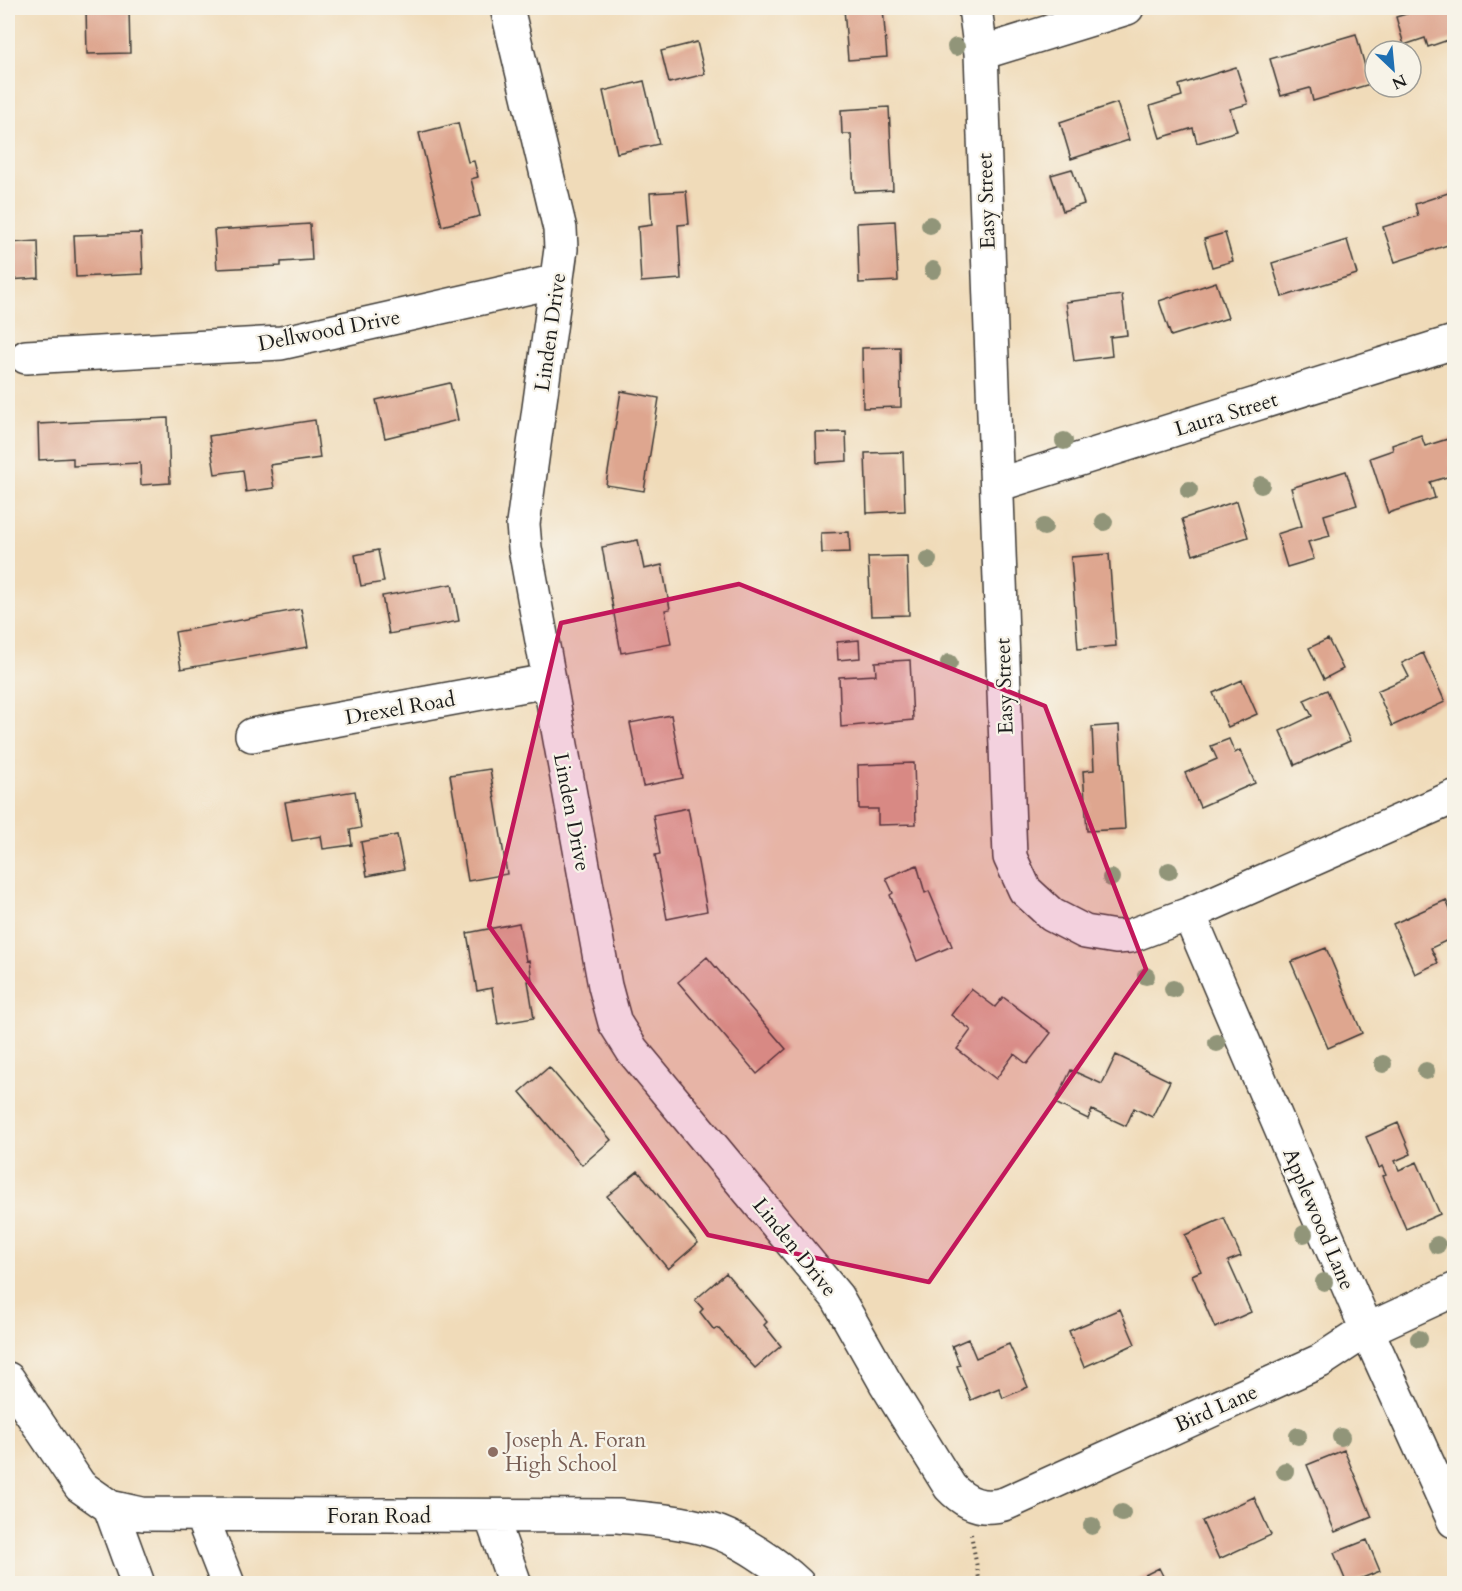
<svg xmlns="http://www.w3.org/2000/svg" width="1462" height="1591" font-family="Cardo,serif">
<rect width="100%" height="100%" fill="#f7f3e8"/>
<filter id="ink" filterUnits="userSpaceOnUse"><feTurbulence type="fractalNoise" baseFrequency=".0167" numOctaves="2"/><feDisplacementMap in="SourceGraphic" scale="12" xChannelSelector="R" yChannelSelector="G"/><feConvolveMatrix kernelMatrix="1 2 1 2 8 2 1 2 1" color-interpolation-filters="sRGB"/></filter>
<filter id="wash" filterUnits="userSpaceOnUse"><feTurbulence type="fractalNoise" baseFrequency=".008" numOctaves="4" result="noise"/><feDisplacementMap in="SourceGraphic" scale="24" xChannelSelector="R" yChannelSelector="G"/><feGaussianBlur stdDeviation="1.35" result="paint"/><feColorMatrix in="noise" values="0 0 0 0 0 0 0 0 0 0 0 0 0 0 0 0 0 1.4 0 .05"/><feComposite in="paint" operator="in"/></filter>
<g filter="url(#wash)">
<rect width="100%" height="100%" fill="#f0dbb9"/>
<g id="blocks">
<path fill="#dea68f" d="M86,8H129L130,53L87,54Z
M678,8H691L679,12Z
M844,8H883L887,57L848,60Z
M1426,8H1454V38L1428,47L1425,38L1404,45L1396,17Z
M1356,34L1370,84L1313,101L1310,88L1281,96L1270,59Z
M697,42L705,74L669,83L661,51Z
M1236,67L1248,104L1230,109L1237,131L1197,143L1193,128L1160,138L1150,106L1182,96L1179,85Z
M644,81L659,144L617,153L603,91Z
M1117,103L1129,140L1071,159L1060,122Z
M889,107L893,190L854,192L851,134H842L841,110Z
M458,123L468,162L474,161L478,177L471,179L480,216L442,226L419,133Z
M1072,169L1084,204L1063,211L1051,175Z
M686,191L689,224L678,225L681,279L641,282L638,227L652,225L650,193Z
M1454,191V243L1395,262L1383,227L1418,216L1415,204Z
M895,221L898,281L859,283L857,223Z
M310,224L312,260L281,262V266L217,269L214,230Z
M141,233L143,274L76,277L74,235Z
M1225,233L1233,261L1212,267L1204,239Z
M1347,240L1357,274L1282,297L1272,263Z
M38,241L39,278L8,280V243Z
M1216,282L1228,318L1171,336L1159,301Z
M1122,295L1127,335L1110,337L1112,356L1074,361L1066,302Z
M900,347L901,407L863,408L862,348Z
M450,383L458,420L385,438L376,400Z
M621,391L659,398L644,491L606,485Z
M168,418L170,483L141,485L140,463L73,466V458L39,460L38,424Z
M315,420L320,458L270,465L274,488L246,492L243,470L215,474L209,436Z
M846,432L847,461L817,463L816,433Z
M1421,435L1425,446L1451,438L1454,447V475L1430,482L1435,498L1388,513L1370,458L1393,450L1392,445Z
M903,452L905,511L867,513L865,453Z
M1346,471L1357,505L1324,515L1330,536L1308,542L1314,559L1287,567L1277,534L1302,526L1291,488Z
M1237,501L1248,537L1193,555L1182,519Z
M849,532L850,552L822,553L821,533Z
M638,540L644,569L662,565L670,609L665,610L671,644L621,653L602,547Z
M378,550L384,582L361,586L355,555Z
M1109,554L1116,646L1078,649L1071,557Z
M907,556L909,615L871,616L868,557Z
M452,584L459,621L389,634L382,596Z
M301,609L308,647L181,669L175,632Z
M1328,639L1343,669L1324,679L1309,648Z
M859,640L860,658L838,660L837,642Z
M1423,653L1445,702L1392,726L1377,691L1409,677L1402,663Z
M910,660L913,720L841,727L839,677L876,675L875,662Z
M1242,680L1257,714L1228,727L1213,693Z
M1327,690L1350,741L1295,765L1280,731L1312,716L1304,700Z
M671,715L683,778L643,786L630,723Z
M1119,725L1125,829L1087,831L1083,771L1094,770L1092,727Z
M1229,739L1235,753L1240,750L1255,783L1200,807L1185,773L1217,759L1211,746Z
M914,763L916,824L878,825V809H859L858,765Z
M490,769L507,874L468,881L450,775Z
M355,791L361,828L350,830L352,845L323,849L321,836L292,841L285,802Z
M688,808L707,911L667,919L655,855L660,854L653,815Z
M397,835L404,869L367,876L361,842Z
M917,865L925,893L929,891L952,946L917,961L890,895L893,893L886,878Z
M1446,900L1454,919V937L1431,948L1438,963L1415,974L1393,924Z
M519,923L526,961L529,960L532,981H528L534,1018L498,1024L492,988L477,991L467,933Z
M1326,948L1362,1033L1328,1048L1291,962Z
M707,957L786,1049L757,1074L678,982Z
M971,989L995,1007L1003,997L1051,1033L1027,1064L1014,1054L996,1079L957,1049L971,1030L951,1015Z
M1116,1055L1170,1081L1152,1117L1134,1108L1126,1126L1092,1110L1088,1119L1055,1103L1071,1070L1102,1084Z
M549,1067L611,1140L582,1165L520,1092Z
M1398,1123L1411,1154L1395,1161L1399,1170L1417,1162L1440,1214L1406,1229L1383,1176L1386,1175L1382,1166L1379,1168L1366,1137Z
M638,1171L698,1243L668,1269L607,1196Z
M1224,1218L1241,1256L1228,1261L1251,1312L1215,1328L1192,1275L1201,1271L1185,1235Z
M726,1273L767,1322L764,1325L781,1346L755,1368L718,1328L714,1330L700,1312L703,1309L695,1300Z
M1120,1309L1135,1344L1084,1367L1069,1331Z
M968,1339L976,1358L1009,1344L1028,1387L1003,1398L999,1388L971,1400L957,1366L960,1365L952,1346Z
M1344,1450L1372,1517L1335,1532L1307,1465Z
M1254,1497L1271,1535L1219,1559L1202,1521Z
M1367,1540L1380,1571L1347,1584L1334,1553Z
M1159,1568L1167,1584H1127Z"/>
</g>
</g>
<g filter="url(#ink)">
<use href="#blocks" fill-opacity="0" stroke="#3c3934" stroke-width="1.5"/>
<g fill="none" stroke-linecap="round" stroke-linejoin="round">
<defs>
<path id="minor" d="M507,8L560,229L561,249L523,524L525,548L605,986L615,1023L632,1050L837,1297L885,1382L950,1487C966,1504 984,1511 1007,1503L1320,1361L1367,1330L1454,1290
M975,8L981,53L1010,857L1025,890L1052,915L1085,932L1116,937L1130,936L1189,914L1454,797
M981,53L1127,8
M26,357L281,343L557,281
M997,485L1454,342
M252,735L547,681
M1189,914L1367,1330L1454,1521
M8,1379L80,1486L110,1507L142,1514L618,1516C649,1519 680,1521 710,1530C737,1537 778,1565 798,1584
M110,1507L138,1584
M201,1515L228,1584
M491,1516L515,1584"/>
</defs>
<use href="#minor" stroke="#3c3934" stroke-width="36"/>
<path stroke="#3c3934" stroke-width="4" stroke-dasharray="1.5 4.5" stroke-linecap="butt" d="M971,1534L980,1584"/>
<use href="#minor" stroke="#fff" stroke-width="33"/>
</g>
<g fill="#919579">
<circle cx="956" cy="47" r="9"/>
<circle cx="930" cy="225" r="9"/>
<circle cx="933" cy="270" r="9"/>
<circle cx="1064" cy="441" r="9"/>
<circle cx="1261" cy="485" r="9"/>
<circle cx="1189" cy="490" r="9"/>
<circle cx="1104" cy="522" r="9"/>
<circle cx="1044" cy="527" r="9"/>
<circle cx="928" cy="560" r="9"/>
<circle cx="949" cy="663" r="9"/>
<circle cx="1169" cy="871" r="9"/>
<circle cx="1111" cy="878" r="9"/>
<circle cx="1146" cy="976" r="9"/>
<circle cx="1173" cy="989" r="9"/>
<circle cx="1217" cy="1043" r="9"/>
<circle cx="1383" cy="1064" r="9"/>
<circle cx="1426" cy="1071" r="9"/>
<circle cx="1304" cy="1234" r="9"/>
<circle cx="1437" cy="1245" r="9"/>
<circle cx="1324" cy="1282" r="9"/>
<circle cx="1419" cy="1339" r="9"/>
<circle cx="1298" cy="1436" r="9"/>
<circle cx="1341" cy="1437" r="9"/>
<circle cx="1285" cy="1471" r="9"/>
<circle cx="1122" cy="1513" r="9"/>
<circle cx="1092" cy="1526" r="9"/>
</g>
</g>
<path fill="#c2185b" fill-opacity="0.2" stroke="#c2185b" stroke-width="4.5" stroke-linejoin="round" d="M739,584L1045,706L1146,969L929,1282L708,1235L489,926L561,623Z"/>
<circle fill="#8d6e63" stroke="#f7f3e8" stroke-width="2" cx="493" cy="1452" r="6"/>
<g text-anchor="middle" stroke-width="4.5" stroke-linejoin="round" paint-order="stroke">
<g font-size="21" fill="#1c1c1c" stroke="#f7f3e8">
<text transform="translate(986 201) rotate(-92)" y="7">Easy Street</text>
<text transform="translate(329 330) rotate(-11)" y="7">Dellwood Drive</text>
<text transform="translate(550 332) rotate(-82)" y="7">Linden Drive</text>
<text transform="translate(1226 414) rotate(-17)" y="7">Laura Street</text>
<text transform="translate(1004 686) rotate(-92)" y="7">Easy Street</text>
<text transform="translate(400 708) rotate(-10)" y="7">Drexel Road</text>
<text transform="translate(572 812) rotate(79)" y="7">Linden Drive</text>
<text transform="translate(1319 1219) rotate(67)" y="7">Applewood Lane</text>
<text transform="translate(795 1247) rotate(51)" y="7">Linden Drive</text>
<text transform="translate(1216 1408) rotate(-24)" y="7">Bird Lane</text>
<text x="379" y="1523">Foran Road</text>
</g>
<g font-size="21" fill="#785e54" stroke="#f7f3e8" text-anchor="start">
<text x="505" y="1447">Joseph A. Foran<tspan x="505" dy="24">High School</tspan></text>
</g>
</g>
<rect width="1462" height="1591" fill="none" stroke="#f7f3e8" stroke-width="30"/>
<g transform="translate(1393 69) rotate(154)"><circle r="28" fill="#f7f3e8" stroke="#9f9d96" stroke-width="1.5"/>
<path d="M0-4.5L10 22L0 15L-10 22Z" fill="#1f6fb2"/>
<text y="-9" font-size="16" font-weight="bold" text-anchor="middle" fill="#1c1c1c">N</text>
</g>
</svg>
